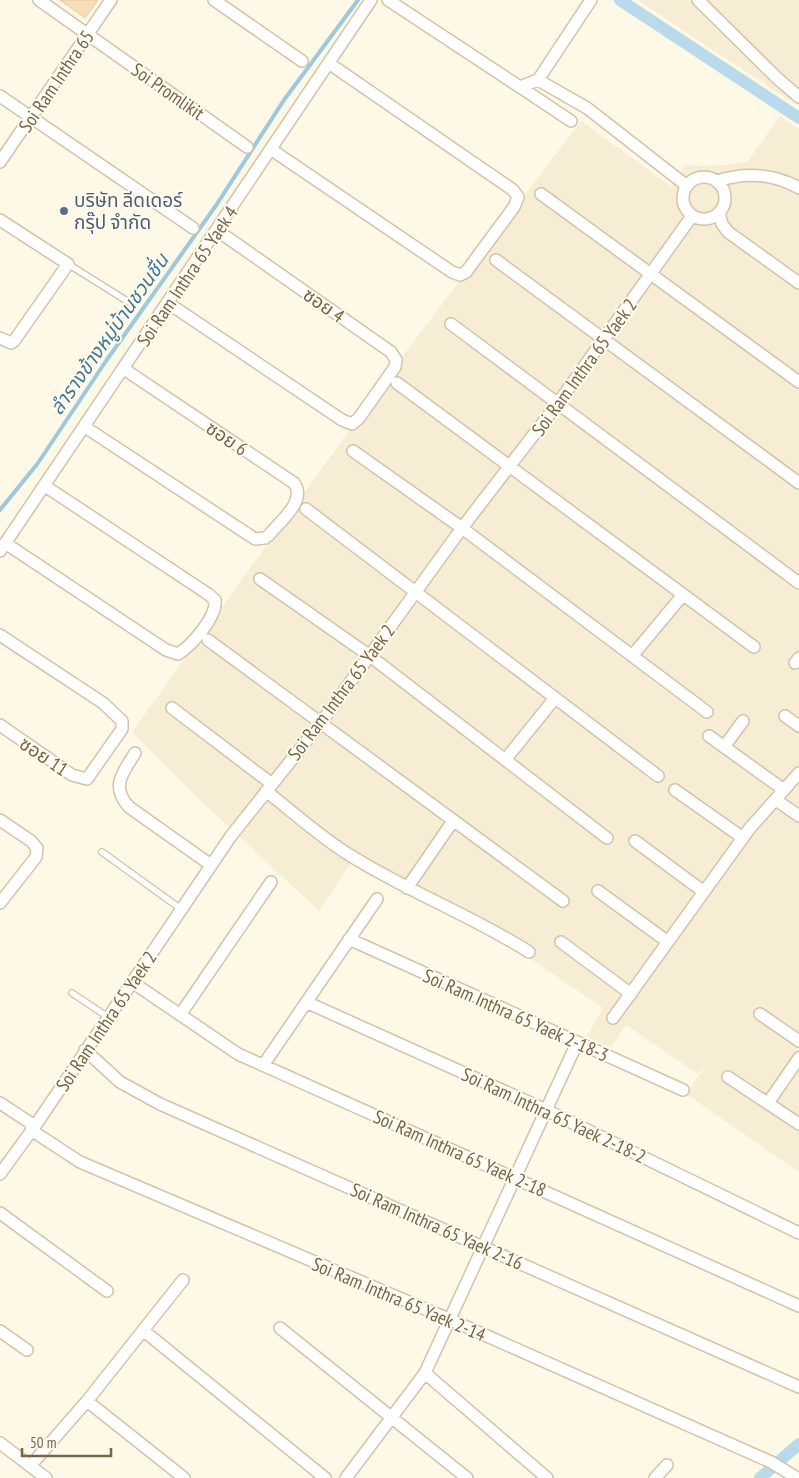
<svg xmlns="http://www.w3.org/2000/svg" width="799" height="1478" font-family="'PT Sans Narrow','Noto Sans Thai',sans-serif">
<rect width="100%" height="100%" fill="#fef9e6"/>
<path fill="#f7edd4" d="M638,0H799V106L702,43Z
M780,116L799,129V1172L686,1094L710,1059L698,1074L626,1025L610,1049L587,1036L603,1008L531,959L406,891L351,863L319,911L201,801L132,732L405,353L581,121L671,186L686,164L695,166L726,165L748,161Z"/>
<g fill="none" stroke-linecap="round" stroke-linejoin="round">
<path stroke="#9dc8dd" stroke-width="4" d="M0,510L38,463L106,361L217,204L284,100L358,0"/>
<path stroke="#b8daeb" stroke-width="12" d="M620,0L799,118
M760,1478L799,1444"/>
</g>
<path fill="#f7debb" stroke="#ebc89a" d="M60,0H98L85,18Z"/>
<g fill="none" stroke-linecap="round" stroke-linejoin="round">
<defs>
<path id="lane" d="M68,264L127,301
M102,852L181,909
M72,993L108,1017"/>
<path id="street" d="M39,0L247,147
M214,0L302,61
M388,0L520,87L538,80L587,108L687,186
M698,0L777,78L799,97
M538,80L591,0
M520,87L571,121
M0,96L193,228
M272,150L452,272L460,275L466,272L514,207L518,197L513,190L330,64
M0,162L111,0
M683 198a21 21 0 1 1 42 0a21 21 0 1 1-42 0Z
M717,181C746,172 772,173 799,188
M541,194L799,382
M719,213L722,224L728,232L799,283
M0,220L68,264L14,341L11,343L0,338
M496,260L799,483
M168,303L342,420L352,424L359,418L395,367L396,360L391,352L218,231
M451,324L799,583
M397,383L754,647
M85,427L255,539L265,538L269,535C280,521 307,501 294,483L124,369
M353,451L462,528L707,712
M306,509L658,776
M5,543L166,650L178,654C192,645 217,617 215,600L208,594L45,486
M0,551L371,0
M260,579L370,656L607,838
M0,635L103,703L122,721V729L87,779L72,775L0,725
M208,640L563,901
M632,656L682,596
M795,663L799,658
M172,708L272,784
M785,716L799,726
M709,736L784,790
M724,747L743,721
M135,753C123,773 110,786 129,807L211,865
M505,760L555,698
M675,790L743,838
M266,791C293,812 319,836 348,854C406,891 471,915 529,952
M776,800L799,816
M0,820L31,841L37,848L36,857L0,903
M635,841L704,892
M407,888L453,821
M598,891L668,942
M349,939L683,1090
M561,942L631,994
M132,982L238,1054L799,1306
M306,1002L546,1110L799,1233
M760,1014L799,1041
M180,1015L271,882
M613,1018L750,828L799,773
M85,1050L120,1082L160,1104L799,1387
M264,1064L377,899
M728,1077L799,1124
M0,1103L35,1126
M768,1103L799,1058
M31,1130L80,1162L451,1320L771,1462L797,1478
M0,1174L35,1126L231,836L320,724L462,528L558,403L692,216
M0,1213L107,1291
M280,1328L467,1478
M0,1331L27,1350
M144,1331L325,1478
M425,1373L547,1478
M87,1401L184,1478
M0,1443L46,1478
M31,1465L87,1401L183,1280
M346,1478L425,1373L577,1043
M655,1478L667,1465"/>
</defs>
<use href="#lane" stroke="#d2c3aa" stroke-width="8"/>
<use href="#street" stroke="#d2c3aa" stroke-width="14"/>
<use href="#lane" stroke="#fff" stroke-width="5.5"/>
<use href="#street" stroke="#fff" stroke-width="11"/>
</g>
<circle fill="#5c6f8a" stroke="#fffcef" stroke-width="2" cx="64" cy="211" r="5"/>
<g text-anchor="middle" stroke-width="4" stroke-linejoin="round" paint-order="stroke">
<g font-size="19" fill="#7b6348" stroke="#fffcef">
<text transform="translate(56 81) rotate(-56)" y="7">Soi Ram Inthra 65</text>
<text transform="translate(168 91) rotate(35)" y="7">Soi Promlikit</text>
<text transform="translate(187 276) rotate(-56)" y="7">Soi Ram Inthra 65 Yaek 4</text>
<text transform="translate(324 305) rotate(35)" y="7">ซอย 4</text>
<text transform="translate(584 367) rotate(-54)" y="7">Soi Ram Inthra 65 Yaek 2</text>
<text transform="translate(227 438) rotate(34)" y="7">ซอย 6</text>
<text transform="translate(341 692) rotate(-53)" y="7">Soi Ram Inthra 65 Yaek 2</text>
<text transform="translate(44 756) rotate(34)" y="7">ซอย 11</text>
<text transform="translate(516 1015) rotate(24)" y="7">Soi Ram Inthra 65 Yaek 2-18-3</text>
<text transform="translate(106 1021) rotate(-56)" y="7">Soi Ram Inthra 65 Yaek 2</text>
<text transform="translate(554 1115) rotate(25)" y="7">Soi Ram Inthra 65 Yaek 2-18-2</text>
<text transform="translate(460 1153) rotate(24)" y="7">Soi Ram Inthra 65 Yaek 2-18</text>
<text transform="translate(437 1226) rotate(24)" y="7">Soi Ram Inthra 65 Yaek 2-16</text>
<text transform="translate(399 1299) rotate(23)" y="7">Soi Ram Inthra 65 Yaek 2-14</text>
</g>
<g font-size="19" fill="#4e5e75" stroke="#fffcef" text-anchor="start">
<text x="74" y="207">บริษัท ลีดเดอร์<tspan x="74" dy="22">กรุ๊ป จำกัด</tspan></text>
</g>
<g font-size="20" font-style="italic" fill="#427998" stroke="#fffcef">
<text transform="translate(109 334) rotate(-55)" y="7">ลำรางข้างหมู่บ้านชวนชื่น</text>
</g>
</g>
<path d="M22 1448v8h89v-8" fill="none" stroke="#7b6348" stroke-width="2.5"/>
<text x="30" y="1448" font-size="15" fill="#7b6348" stroke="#fffcef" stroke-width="4" paint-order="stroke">50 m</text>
</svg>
